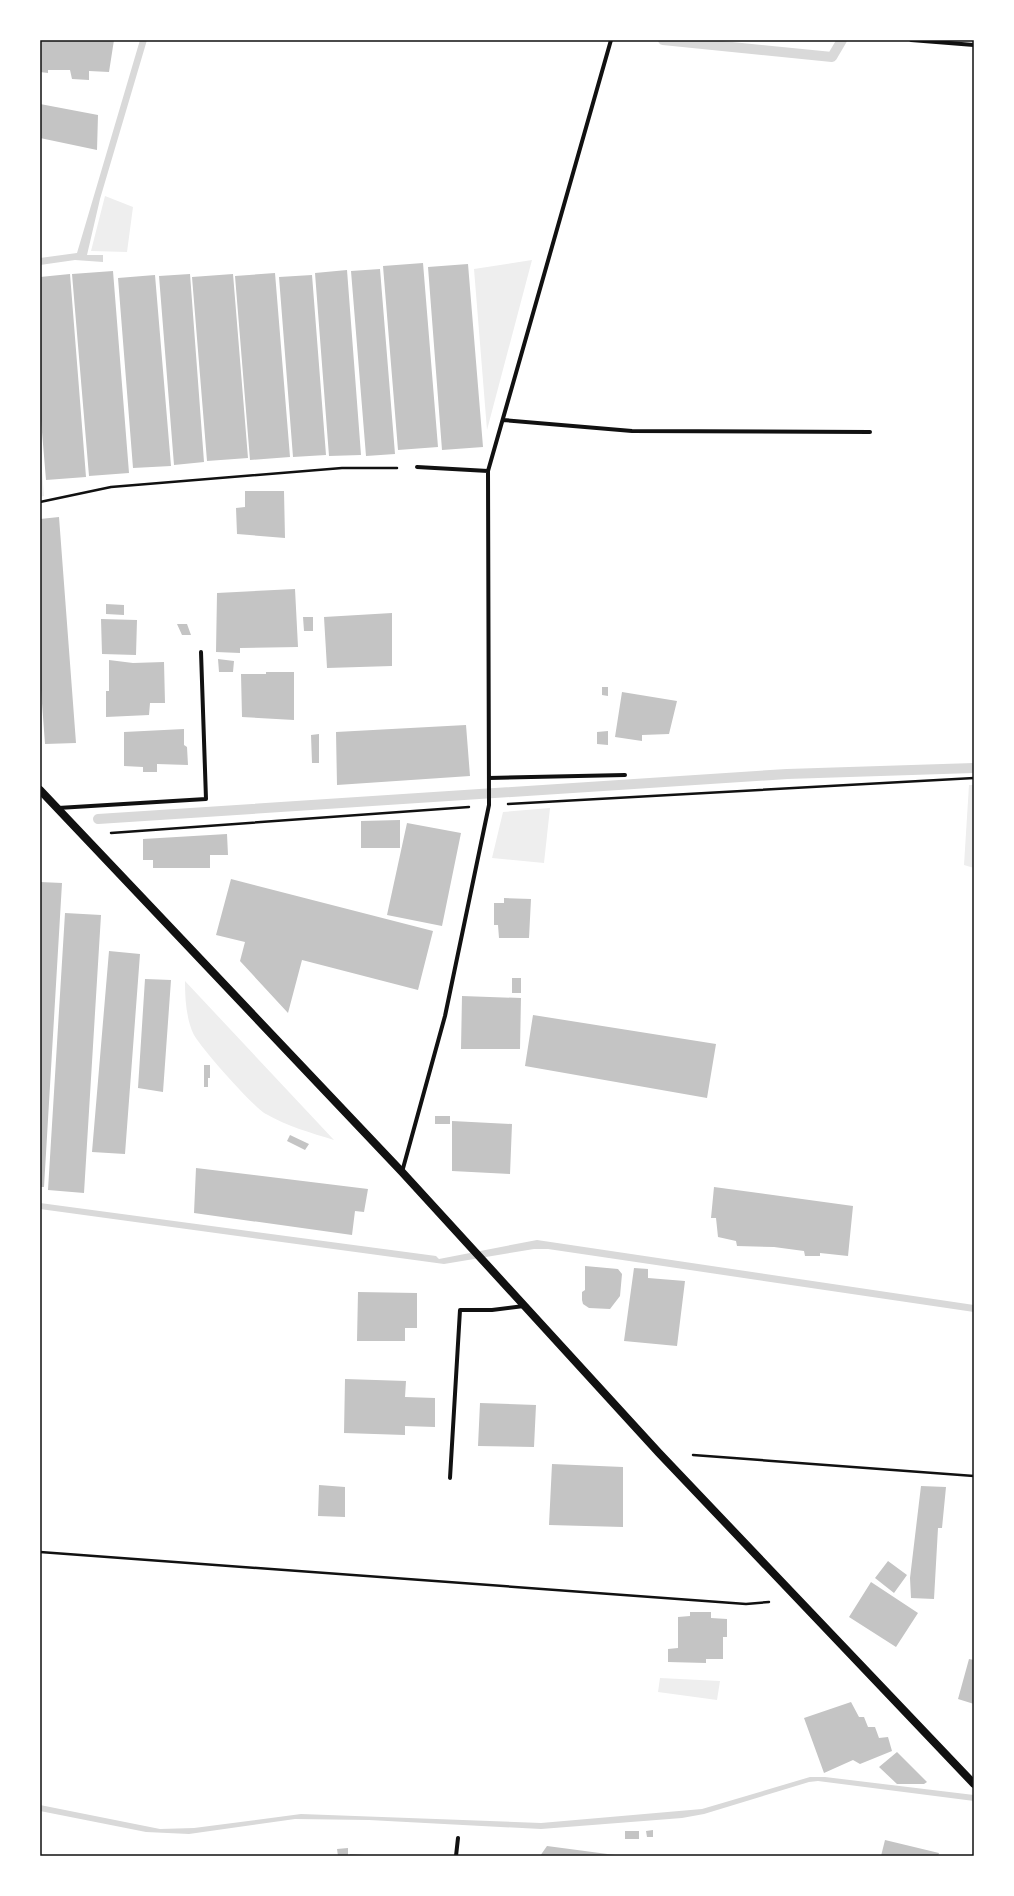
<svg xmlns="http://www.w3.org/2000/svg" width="1014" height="1896" font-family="Lora,serif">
<rect width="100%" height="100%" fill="#fff"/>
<path fill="#eee" d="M105,196L133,207L127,252L91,251Z
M532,260L487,430L474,269Z
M40,446L44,496L40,497Z
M969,785H974V868L964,865Z
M550,808L544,863L492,858L503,812Z
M185,981L334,1140C311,1133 287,1126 266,1114C254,1108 198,1045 193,1033C186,1017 185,998 185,981Z
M660,1678L720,1681L717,1700L658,1692Z"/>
<path fill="#d9d9d9" d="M140,40H147L100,199L87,255H103V262L75,260L40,265V258L77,253Z
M40,1203L436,1256L439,1259L537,1240L974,1305V1312L548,1249H534L444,1264L40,1209Z
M810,1777H825L974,1795V1801L818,1781L809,1782L704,1814L682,1818L541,1829L369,1820L295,1819L189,1834L146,1832L40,1811V1805L160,1829L194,1828L301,1814L541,1823L702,1809Z"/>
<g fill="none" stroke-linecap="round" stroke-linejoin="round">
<path stroke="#d9d9d9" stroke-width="10" d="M663,40L832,57L842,40
M98,819L787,774L974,768"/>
</g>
<path fill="#c4c4c4" d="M40,40H114L109,72L89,71V80L72,79L70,70H48V73L40,72Z
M40,104L98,115L97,150L40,138Z
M423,263L438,447L398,450L383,266Z
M468,264L483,447L442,450L428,267Z
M380,269L395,454L366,456L351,271Z
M347,270L361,455L329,456L315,273Z
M113,271L129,473L89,476L72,274Z
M275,273L290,457L250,460L235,276Z
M70,274L86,477L46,480L40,408V277Z
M190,274L204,462L174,465L159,276Z
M233,274L248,458L207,461L192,277Z
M155,275L171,466L133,468L118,278Z
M312,275L326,455L293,457L279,277Z
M245,491H284L285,538L237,534L236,508L245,507Z
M59,517L76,743L45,744L40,676V519Z
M295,589L298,647L240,648V653L216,652L217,593Z
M106,604L124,605V615L106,614Z
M392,613V666L327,668L324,617Z
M303,617H313V631H304Z
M101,619L137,620L136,655L102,654Z
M177,624H187L191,635H182Z
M218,659L234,661L233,672H219Z
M109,660L133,663L164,662L165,703H150L149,715L106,717V691H109Z
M266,672H294V720L242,717L241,674H266Z
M602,687H608V696L602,695Z
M622,692L677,701L669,734L642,735V741L615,737Z
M466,725L470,776L337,785L336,732Z
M184,729V745L187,747L188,765L157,764V772H143V767L124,766V732Z
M608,731V745L597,744V732Z
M319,734V763H312L311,735Z
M400,820V848H361V821Z
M407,823L461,833L442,926L387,915Z
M227,834L228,855H210V868H153V860H143V839Z
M231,879L433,931L418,990L302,960L288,1013L240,961L245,942L216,935Z
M40,882L62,883L44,1187H40Z
M504,898L531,899L529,938H499L498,925H494V903H504Z
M65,913L101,915L84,1193L48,1190Z
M109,951L140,954L125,1154L92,1152Z
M512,978H521V993H512Z
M145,979L171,980L163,1092L138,1088Z
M462,996L521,998L520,1049H461Z
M533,1015L716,1044L707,1098L525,1066Z
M204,1065H210V1078H208V1087H204Z
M435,1116H450V1124H435Z
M452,1121L512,1124L510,1174L452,1171Z
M290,1135L309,1144L305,1150L287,1141Z
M196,1168L368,1189L364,1212L355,1211L352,1235L194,1213Z
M714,1187L853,1206L848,1256L820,1253V1256H805L804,1251L774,1247L737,1246L736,1241L718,1237L716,1218H711Z
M585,1266L618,1269L622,1274L620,1296L610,1309L589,1308L583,1304L582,1300V1292L585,1290Z
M634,1268L648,1269V1278L685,1281L677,1346L624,1341Z
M358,1292L417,1293V1328H405V1341H357Z
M345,1379L406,1381L405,1397L435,1398V1427L405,1426V1435L344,1433Z
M480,1403L536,1405L534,1447L478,1446Z
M552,1464L623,1467V1527L549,1525Z
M319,1485L345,1487V1517L318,1516Z
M921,1486L946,1487L942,1528H938L934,1599L911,1598L910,1578Z
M888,1561L907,1575L894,1593L875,1578Z
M871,1582L918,1613L896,1647L849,1617Z
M690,1612H711V1618L727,1619V1637H723V1659H706V1663L668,1662V1649L678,1648V1617L690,1616Z
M969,1659L974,1660V1704L958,1699Z
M851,1702L859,1717H864L868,1727H875L879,1738L888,1737L892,1751L860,1764L853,1760L824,1773L804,1718Z
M897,1752L927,1782L924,1784H897L879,1767Z
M653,1830V1837H647L646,1831Z
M625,1831H639V1839H625Z
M885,1840L939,1853L938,1856H881Z
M547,1846L615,1855V1856H540Z
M348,1848V1856H338L337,1849Z
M350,1854L365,1855V1856H349Z"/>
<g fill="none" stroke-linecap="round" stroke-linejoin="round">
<path stroke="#111" stroke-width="2.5" d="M40,502L111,487L342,468H397
M508,804L974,778
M111,833L469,807
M693,1455L974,1476
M40,1552L746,1604L769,1602"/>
<path stroke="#111" stroke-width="4" d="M911,40L974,45
M503,420L632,431L870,432
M417,467L488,471
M489,778L625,775
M58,808L206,799L201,652
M402,1172L445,1016L489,805L488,471L611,40
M450,1478L460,1310H492L524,1306
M456,1856L458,1838"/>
<path stroke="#111" stroke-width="8" d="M40,790L402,1172L659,1453L974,1784"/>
</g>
<rect width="1014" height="1896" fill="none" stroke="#ffffff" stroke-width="82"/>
<rect x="41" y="41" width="932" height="1814" fill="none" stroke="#111" stroke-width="1.5"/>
</svg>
